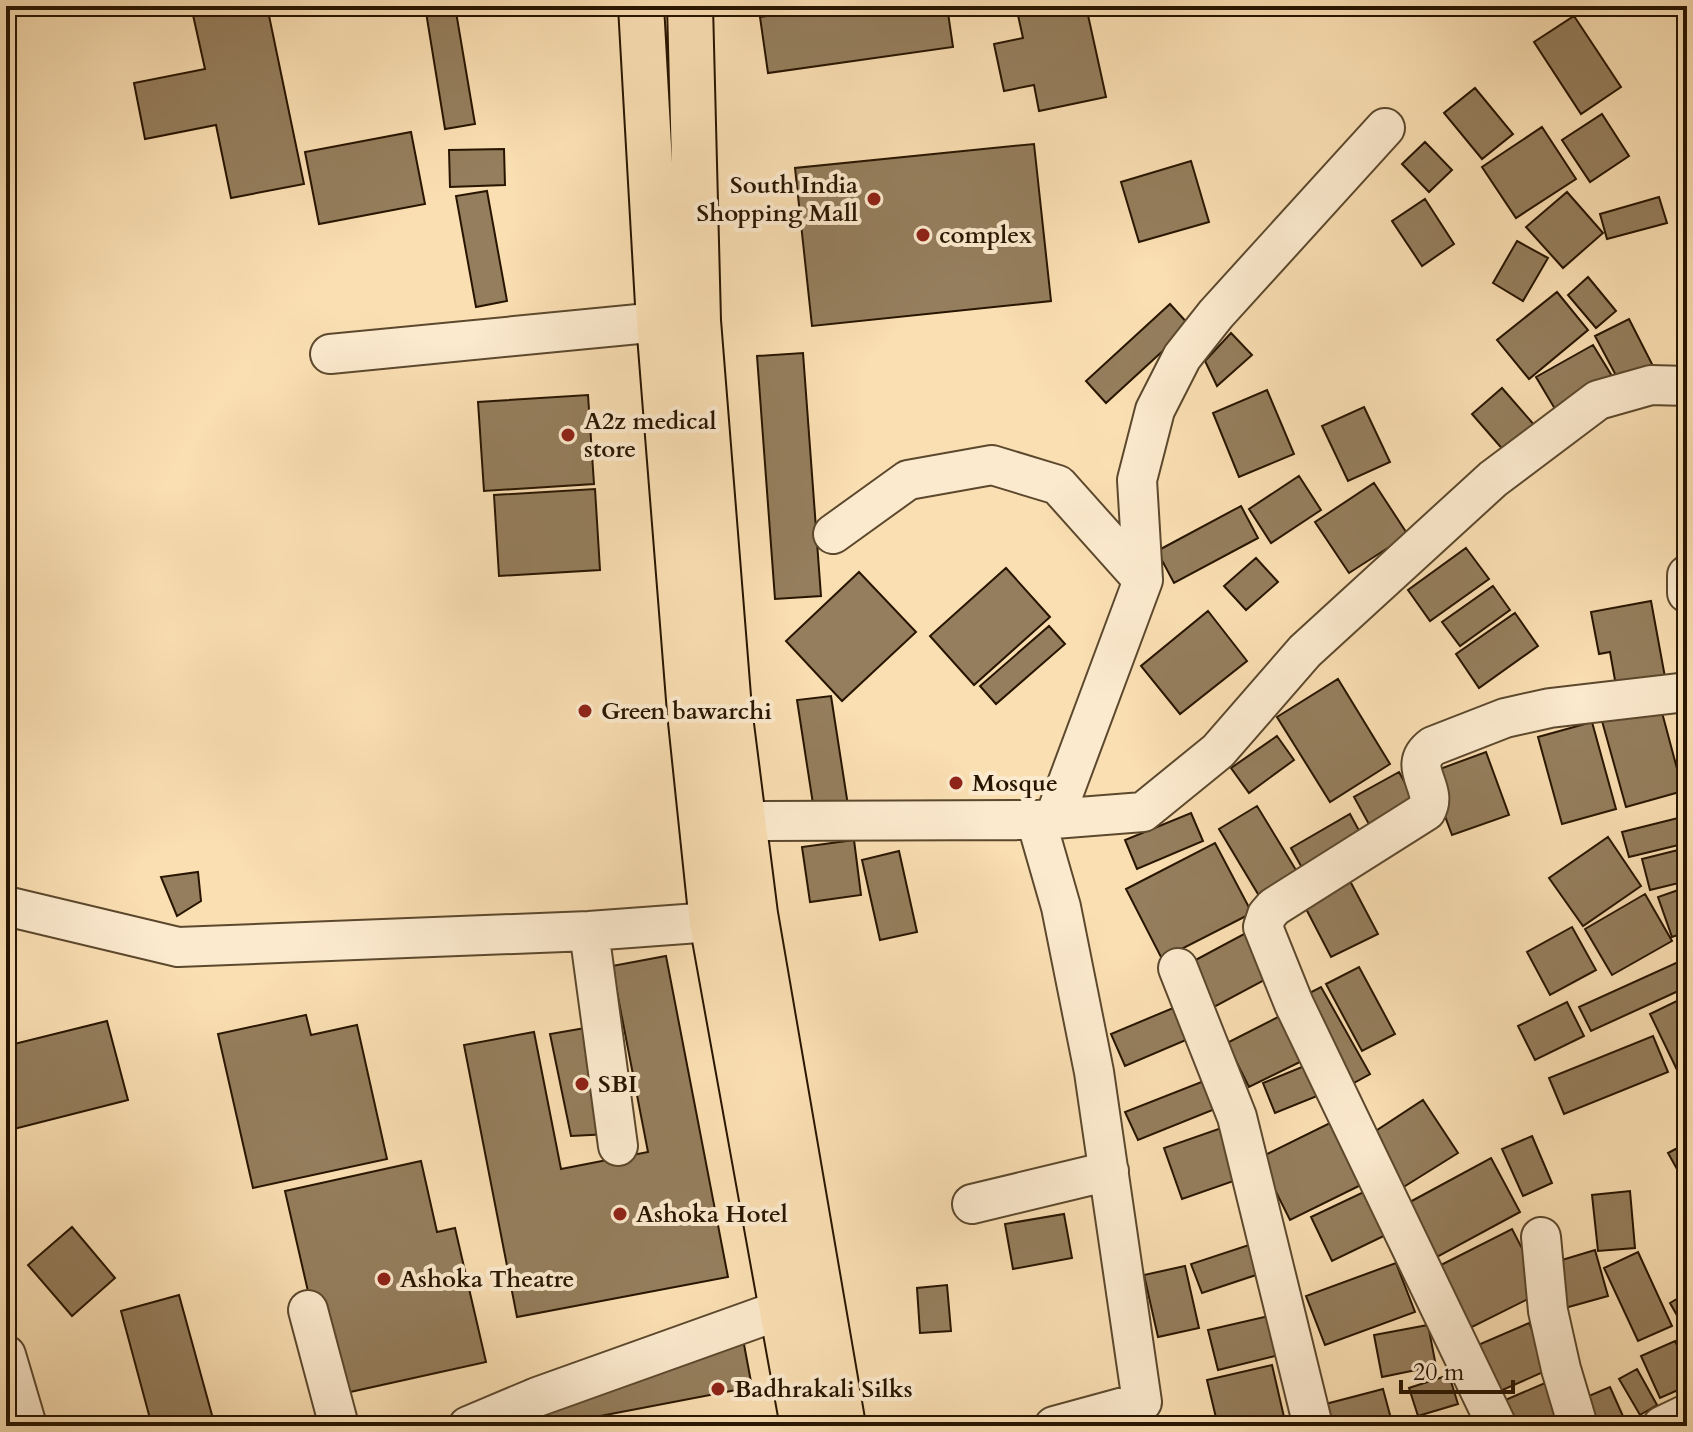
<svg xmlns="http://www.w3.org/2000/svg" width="1693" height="1432" font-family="Cardo,serif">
<rect width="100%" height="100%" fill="#fadfb3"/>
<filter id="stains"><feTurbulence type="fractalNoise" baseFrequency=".0025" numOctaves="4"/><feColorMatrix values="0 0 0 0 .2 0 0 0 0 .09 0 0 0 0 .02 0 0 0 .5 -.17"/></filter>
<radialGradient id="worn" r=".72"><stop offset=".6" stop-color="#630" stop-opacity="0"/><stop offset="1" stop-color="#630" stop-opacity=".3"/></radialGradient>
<path fill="#957e5d" stroke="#281500" stroke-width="2" d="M191,6H267L304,184L231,198L216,125L145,139L134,83L205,69Z
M425,6H455L475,124L445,129Z
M833,6H947L953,47L768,73L760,17Z
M1016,6H1086L1106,97L1039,111L1034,85L1004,91L994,44L1023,38Z
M1574,16L1621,87L1581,114L1534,42Z
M1475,88L1513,134L1482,159L1444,113Z
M1602,114L1629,156L1590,182L1562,140Z
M1542,127L1576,179L1516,218L1482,167Z
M411,132L425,204L319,224L305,152Z
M1425,142L1452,170L1429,192L1402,164Z
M1034,144L1051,301L812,326L795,168Z
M504,149L505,185L450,187L449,150Z
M1191,161L1209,222L1139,242L1121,182Z
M487,191L507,301L476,307L456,196Z
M1567,192L1603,233L1563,268L1526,227Z
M1659,197L1667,223L1607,239L1600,214Z
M1425,199L1454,244L1422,266L1392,221Z
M1517,241L1548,258L1523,301L1493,283Z
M1588,277L1616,311L1596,328L1568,295Z
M1557,292L1588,330L1529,379L1497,340Z
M1170,304L1190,326L1106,403L1086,381Z
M1629,319L1653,366L1620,383L1595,336Z
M1231,333L1252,355L1217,386L1205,361Z
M1593,345L1615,381L1558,414L1536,377Z
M803,353L821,596L775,599L757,356Z
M1502,388L1542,434L1512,460L1472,414Z
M1267,390L1294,454L1239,477L1213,413Z
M588,395L594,484L484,491L478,402Z
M1364,407L1390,462L1348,481L1322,426Z
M1299,476L1321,510L1271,543L1249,509Z
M1374,483L1408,535L1349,573L1315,522Z
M595,489L600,570L499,576L494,495Z
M1241,506L1258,538L1174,583L1157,551Z
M1466,548L1489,579L1430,621L1408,590Z
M1256,558L1278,582L1246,610L1224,586Z
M1006,568L1050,617L974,685L930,636Z
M859,572L916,632L842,701L786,641Z
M1493,586L1510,610L1460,646L1442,622Z
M1651,601L1667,688L1618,697L1610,652L1599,654L1591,612Z
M1208,611L1247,661L1180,714L1141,666Z
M1515,613L1538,646L1479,688L1456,654Z
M1049,626L1065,644L996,704L980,686Z
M1338,679L1390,764L1330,802L1277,717Z
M831,696L849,812L815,817L797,700Z
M1660,705L1683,791L1626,807L1602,721Z
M1592,722L1616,809L1562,824L1538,737Z
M1277,736L1294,760L1249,793L1231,768Z
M1486,752L1509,815L1452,835L1429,773Z
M1399,772L1421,812L1376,837L1354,797Z
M1257,806L1302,880L1264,904L1219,829Z
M1191,813L1203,841L1137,869L1125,840Z
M1350,814L1369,849L1310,882L1291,848Z
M1686,816L1687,843L1629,857L1622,832Z
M1608,837L1641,886L1583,926L1549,878Z
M854,840L861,895L810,902L802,847Z
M1215,843L1252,913L1162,959L1126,889Z
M1686,848L1687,881L1650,890L1642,859Z
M899,851L917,932L880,940L862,860Z
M198,872L201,901L177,916L161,877Z
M1350,881L1378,934L1331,957L1304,905Z
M1687,887V932L1672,937L1658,897Z
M1645,894L1672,941L1612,975L1585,929Z
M1257,927L1281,971L1214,1007L1190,963Z
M1572,927L1596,970L1550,995L1527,952Z
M666,956L728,1277L517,1317L464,1045L534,1032L561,1169L648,1152L612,966Z
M1687,958V987L1591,1031L1579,1007Z
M1359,967L1395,1034L1362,1051L1326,984Z
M1321,987L1370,1074L1343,1089L1294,1001Z
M1687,996V1072L1680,1076L1650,1014Z
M1567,1002L1584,1036L1535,1060L1518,1026Z
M1173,1008L1186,1040L1125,1066L1111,1034Z
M306,1015L311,1035L357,1025L387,1159L253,1188L218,1034Z
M1282,1015L1304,1060L1249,1087L1227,1043Z
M107,1021L128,1100L6,1131V1046Z
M597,1026L610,1134L571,1136L550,1034Z
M1653,1036L1668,1072L1564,1114L1549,1078Z
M1319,1060L1332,1090L1275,1113L1263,1083Z
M1209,1079L1220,1107L1138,1140L1125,1112Z
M1423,1100L1458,1153L1402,1188L1368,1136Z
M1338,1119L1369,1181L1290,1220L1259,1158Z
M1230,1125L1248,1176L1182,1199L1164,1148Z
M1532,1136L1552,1183L1523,1196L1502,1149Z
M1687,1143V1187L1668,1153Z
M1491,1158L1520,1212L1437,1257L1408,1203Z
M421,1161L437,1232L455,1228L486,1362L332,1396L285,1191Z
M1370,1189L1392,1232L1332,1261L1311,1217Z
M1630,1191L1635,1248L1598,1251L1592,1195Z
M1064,1214L1072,1258L1013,1269L1005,1224Z
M72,1227L115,1278L72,1316L28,1265Z
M1512,1229L1544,1291L1468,1329L1437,1267Z
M1255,1243L1265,1272L1202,1293L1191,1264Z
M1595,1250L1608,1296L1565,1308L1552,1263Z
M1638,1252L1672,1326L1638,1341L1604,1268Z
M1396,1263L1415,1312L1325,1345L1306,1296Z
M1185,1266L1199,1328L1158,1337L1144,1275Z
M947,1285L951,1331L920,1333L917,1288Z
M1687,1293V1333L1670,1303Z
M179,1295L215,1426H152L121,1311Z
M1277,1314L1287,1353L1218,1370L1208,1330Z
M1529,1323L1550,1369L1498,1392L1478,1345Z
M1428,1325L1436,1366L1382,1377L1374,1335Z
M743,1339L752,1387L548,1426H535L526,1380Z
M1675,1341L1687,1366V1386L1660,1398L1641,1356Z
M1272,1365L1284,1417L1245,1426H1218L1207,1380Z
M1637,1369L1657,1405L1640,1415L1619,1379Z
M1449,1375L1458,1404L1418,1416L1409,1388Z
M1552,1380L1573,1426H1514L1503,1401Z
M1610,1387L1626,1423L1619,1426H1581L1572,1403Z
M1383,1389L1393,1426H1319L1314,1407Z"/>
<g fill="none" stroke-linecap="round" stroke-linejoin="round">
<defs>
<path id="minor" d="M330,354L659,322
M833,534L908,480L992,465L1058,485L1143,580L1054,819L1143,812L1218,751L1305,651L1493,479L1598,400L1651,385L1687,386
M1687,575V593
M1143,580L1137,480L1155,410L1182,357L1216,314L1385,128
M743,821L1036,820
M6,906L178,947L589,931L712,922
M589,931L618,1146
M1178,968L1237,1117L1313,1426
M972,1204L1109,1171
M1541,1237L1548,1311L1561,1369L1578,1426
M308,1310L339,1426
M6,1355L27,1426
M468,1426L537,1397L780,1310
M1054,1426L1142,1402L1094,1072L1061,907L1036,820L1054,819
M1497,1426L1294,1004L1263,927L1267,915L1274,907L1426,811C1440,788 1404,767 1433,746L1505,718L1550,708L1687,692
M1662,1426L1687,1414"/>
<path id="highway" d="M641,6L659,322L690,712L712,922L803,1426
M690,6L698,321L729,709L755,914L843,1426"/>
</defs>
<use href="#minor" stroke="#5c482d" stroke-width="42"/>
<use href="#highway" stroke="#281500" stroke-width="48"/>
<use href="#minor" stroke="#fceace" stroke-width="38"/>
<use href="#highway" stroke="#fadfb3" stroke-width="44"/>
</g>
<g fill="#8f2418" stroke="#fceace" stroke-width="3">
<circle cx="874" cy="199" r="8"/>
<circle cx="923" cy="235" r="8"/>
<circle cx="568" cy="435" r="8"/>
<circle cx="585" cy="711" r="8"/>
<circle cx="956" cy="783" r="8"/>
<circle cx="582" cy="1084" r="8"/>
<circle cx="620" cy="1214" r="8"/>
<circle cx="384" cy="1279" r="8"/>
<circle cx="718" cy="1389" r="8"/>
</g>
<g text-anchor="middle" stroke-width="8" stroke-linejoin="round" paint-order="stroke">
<g font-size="24" font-weight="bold" fill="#281500" stroke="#fceace" text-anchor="start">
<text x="858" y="193" text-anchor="end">South India<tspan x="858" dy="28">Shopping Mall</tspan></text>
<text x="939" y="243">complex</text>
<text x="584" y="429">A2z medical<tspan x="584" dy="28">store</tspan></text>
<text x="601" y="719">Green bawarchi</text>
<text x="972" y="791">Mosque</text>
<text x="598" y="1092">SBI</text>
<text x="636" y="1222">Ashoka Hotel</text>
<text x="400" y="1287">Ashoka Theatre</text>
<text x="734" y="1397">Badhrakali Silks</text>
</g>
</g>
<rect width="1693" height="1432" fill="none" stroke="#fadfb3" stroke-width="32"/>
<rect x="8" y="8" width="1677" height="1416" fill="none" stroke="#281500" stroke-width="4"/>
<rect x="16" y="16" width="1661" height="1400" fill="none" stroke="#281500" stroke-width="2"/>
<path d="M1401 1380v12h112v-12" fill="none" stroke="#281500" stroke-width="4"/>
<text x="1413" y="1380" font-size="24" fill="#281500" stroke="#fceace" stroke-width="6" paint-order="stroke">20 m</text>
<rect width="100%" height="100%" filter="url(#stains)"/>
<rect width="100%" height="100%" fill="url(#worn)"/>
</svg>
